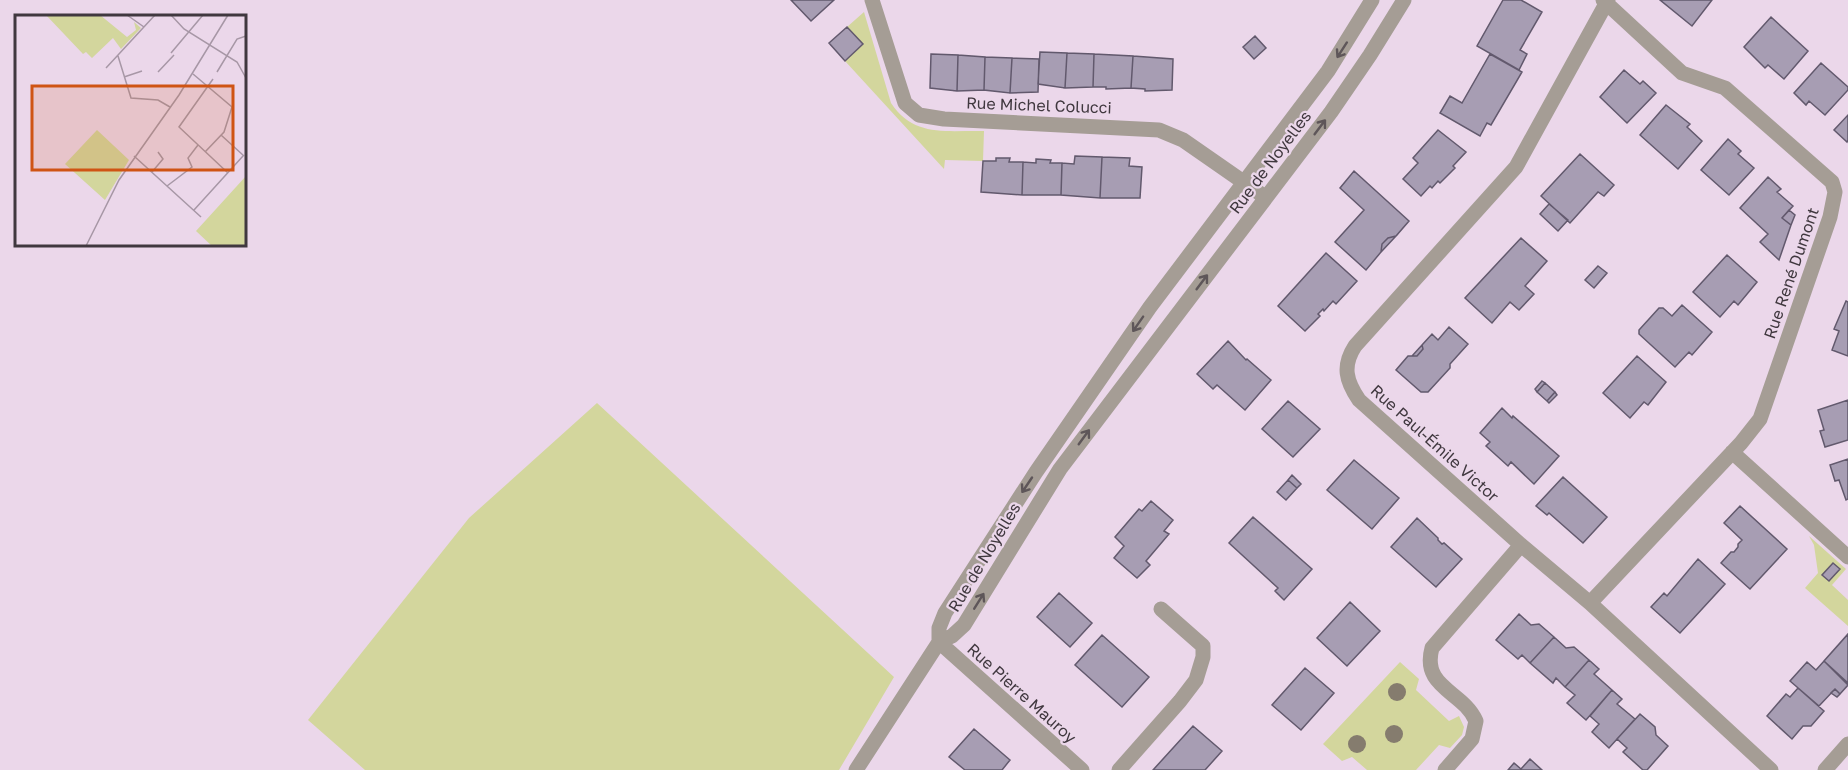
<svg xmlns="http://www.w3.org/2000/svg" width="1848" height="770" font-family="'Golos Text',sans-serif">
<rect width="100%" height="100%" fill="#ebd7ea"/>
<path fill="#d3d69d" d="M864,12L891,103C914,138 947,130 984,131L983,161L945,160L944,169L845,61L862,44L847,27Z
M597,403L894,677L839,770H365L308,720L469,518Z
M1809,536L1846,569L1832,585L1848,600V626L1805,588L1818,573L1814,545Z
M1400,662L1419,679L1416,690L1449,721L1459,716L1464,727L1462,735L1450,748L1439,745L1416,770H1367L1352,757L1342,761L1323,744Z"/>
<path fill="#a79db3" stroke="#62596d" stroke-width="1.5" d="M791,0H834L811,21Z
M1503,0H1521L1542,12L1520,50L1527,54L1519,70L1477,46Z
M1660,0H1712L1692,26Z
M1771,17L1808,51L1784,79L1768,65L1765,68L1744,47Z
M847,27L863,44L845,61L829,43Z
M1255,36L1266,48L1254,59L1243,47Z
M1040,52L1067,53L1065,88L1038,84Z
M1067,53L1094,54L1093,87L1065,88Z
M931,54L958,55L957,91L930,88Z
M1094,54L1133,56L1131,88L1106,89V87H1093Z
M1490,54L1522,72L1491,125L1487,123L1480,136L1440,113L1450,96L1462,103Z
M958,55L985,57L984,90L957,91Z
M1133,56L1173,59L1172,90L1145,91V89L1131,88Z
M985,57L1012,58L1010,93L984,90Z
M1012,58L1039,59L1038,92L1010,93Z
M1821,63L1848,87V90L1825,115L1809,101L1806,105L1794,93Z
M1624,70L1640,84L1643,81L1656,93L1627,123L1600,97Z
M1666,105L1690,124L1687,127L1702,141L1678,169L1640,135Z
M1848,115V140L1847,142L1834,130Z
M1438,130L1466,152L1453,166L1455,168L1440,183L1438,181L1432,188L1430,186L1421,196L1403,179L1418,163L1413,158Z
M1728,139L1741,151L1738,154L1754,168L1729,195L1701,170Z
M1580,154L1614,185L1604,196L1598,192L1570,223L1541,196Z
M1075,156L1102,157L1100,198L1061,195L1062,163L1074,164Z
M1102,157L1130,158L1129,166L1142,167L1140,198H1100Z
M996,158H1010L1009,162H1023L1022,195L981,192L983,161H996Z
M1036,159L1051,160L1050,163H1062L1061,195H1022L1023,162L1036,163Z
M1354,171L1409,221L1396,236L1388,238L1382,244L1381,252L1366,270L1335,242L1364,210L1340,188Z
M1768,177L1781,189L1777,192L1793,206L1782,218L1791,225L1779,260L1760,242L1768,234L1740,208Z
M1549,204L1568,220L1558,231L1540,214Z
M1789,210L1795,215L1791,225L1782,218Z
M1396,236L1381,252L1382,244L1388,238Z
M1521,238L1547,261L1525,286L1534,294L1519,310L1510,302L1492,323L1465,298Z
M1326,253L1357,281L1336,304L1333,301L1324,311L1323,309L1318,314L1320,316L1305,331L1278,306Z
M1727,255L1757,282L1738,305L1734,301L1720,317L1693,292Z
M1598,266L1607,273L1594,288L1585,280Z
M1846,301L1848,302V356L1832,350L1839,331L1834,329Z
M1682,305L1712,332L1692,355L1689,352L1675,367L1639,334V330L1659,308H1663L1672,316Z
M1449,327L1468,344L1450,364V368L1428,392H1421L1396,370L1408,356H1417L1423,349L1422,345L1432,334L1438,340Z
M1228,341L1246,360L1247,359L1271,380L1245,410L1217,385L1213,389L1197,374Z
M1422,345L1423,349L1417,356H1412Z
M1637,356L1666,382L1648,405L1644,402L1630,418L1603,393Z
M1542,381L1545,383L1537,392L1535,389Z
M1545,383L1555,392L1547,401L1537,392Z
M1555,392L1557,395L1549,403L1547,401Z
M1848,400V440L1825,447L1820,431L1824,430L1818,410Z
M1288,401L1320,429L1293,457L1262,429Z
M1502,408L1512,418L1513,416L1559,456L1534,484L1511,462L1508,466L1486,446L1490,442L1480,433Z
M1848,459V499L1846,500L1839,480L1835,481L1830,465Z
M1354,460L1399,498L1372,529L1327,490Z
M1292,475L1301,484L1297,488L1288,480Z
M1563,477L1607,517L1583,543L1549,513L1547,515L1536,506Z
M1288,480L1297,488L1286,500L1277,492Z
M1151,501L1173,520L1164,531L1169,534L1146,561L1150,565L1137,578L1114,558L1124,546L1115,537L1139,509L1142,511Z
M1740,506L1787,549L1750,589L1721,563L1731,552H1734L1738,547V544L1742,540L1724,523Z
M1253,517L1312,569L1284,600L1275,591L1278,588L1229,543Z
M1417,518L1438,538V540L1442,544L1444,543L1462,559L1436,587L1391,547Z
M1698,559L1725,584L1680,633L1651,607L1664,593L1667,596Z
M1833,563L1840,569L1829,581L1822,575Z
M1059,593L1092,623L1070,647L1037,617Z
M1350,602L1380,631L1347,666L1317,638Z
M1519,614L1531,625L1539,624L1554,637L1530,663L1522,655L1518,659L1496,640Z
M1848,634V683L1824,661Z
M1102,635L1149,677L1122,707L1075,665Z
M1554,637L1566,648L1574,647L1589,660L1565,687L1556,678L1553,683L1530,663Z
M1589,660L1599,669L1594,674L1612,690L1586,720L1567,703L1575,695L1565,687Z
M1824,661L1848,685L1840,694L1835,689L1819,706L1790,681L1807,662L1816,670Z
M1305,668L1334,693L1301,730L1272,705Z
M1798,688L1824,711L1811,726H1803L1792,739L1767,716L1786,694L1790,697Z
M1835,689L1840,694L1837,697L1831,693Z
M1612,690L1622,699L1617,704L1635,719L1609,748L1592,732L1599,724L1590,716Z
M1640,714L1655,727L1656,735L1668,746L1647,770H1643L1623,752L1627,748L1617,739Z
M1193,726L1222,751L1205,770H1153Z
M974,729L1010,760L1002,770H965L949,757Z
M1530,759L1542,770H1508L1514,763L1521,769Z"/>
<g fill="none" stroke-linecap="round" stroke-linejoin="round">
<path stroke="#a59d95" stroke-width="15" d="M872,0L905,103L919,115L944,119L1159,130L1183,140L1265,197
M1608,0L1516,167L1355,346C1342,366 1346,381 1359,400L1521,545L1590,603L1771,770
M1732,452L1848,557
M1590,603L1741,443L1760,419L1830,217L1835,192L1832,182L1725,88L1682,73L1603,0
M939,642L952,636L964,625L1060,469L1331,112L1370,55L1404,0
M939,642V628L945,613L1036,472L1150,307L1328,71L1372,0
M939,642L1082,770
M856,770L939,642
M1119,770L1180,701L1196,680L1203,657V646L1161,609
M1445,770L1472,739L1476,721C1463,691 1421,688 1432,648L1521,545
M1825,770L1848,744"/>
</g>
<g fill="#857c6e">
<circle cx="1397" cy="692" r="9"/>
<circle cx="1394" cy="734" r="9"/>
<circle cx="1357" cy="744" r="9"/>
</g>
<defs><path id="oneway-shaft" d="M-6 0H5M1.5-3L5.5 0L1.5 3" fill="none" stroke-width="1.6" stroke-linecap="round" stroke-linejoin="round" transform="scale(1.5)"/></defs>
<g stroke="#5e5659">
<use href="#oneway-shaft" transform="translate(1342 50) rotate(123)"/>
<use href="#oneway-shaft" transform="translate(1320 127) rotate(-53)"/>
<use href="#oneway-shaft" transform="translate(1202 282) rotate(-53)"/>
<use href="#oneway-shaft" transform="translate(1138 324) rotate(125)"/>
<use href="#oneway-shaft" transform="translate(1084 437) rotate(-54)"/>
<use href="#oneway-shaft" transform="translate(1027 485) rotate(124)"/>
<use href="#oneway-shaft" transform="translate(979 601) rotate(-58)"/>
</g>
<g text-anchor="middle" stroke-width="4.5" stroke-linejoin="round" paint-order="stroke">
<g font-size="16" fill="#40383f" stroke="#ebd7ea">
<text transform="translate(1039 105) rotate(2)" y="6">Rue Michel Colucci</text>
<text transform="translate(1270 162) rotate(-53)" y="6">Rue de Noyelles</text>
<text transform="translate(1791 273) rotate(-71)" y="6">Rue René Dumont</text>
<text transform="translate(1435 443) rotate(42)" y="6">Rue Paul-Émile Victor</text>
<text transform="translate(984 557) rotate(-59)" y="6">Rue de Noyelles</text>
<text transform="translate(1022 693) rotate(42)" y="6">Rue Pierre Mauroy</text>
</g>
</g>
<g transform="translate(15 15)">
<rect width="231" height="231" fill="#ebd7ea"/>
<path d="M31,0H85L112,22L121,15L119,7L126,13L106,34L98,23L77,43L71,37L68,39ZM82,115L114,145L90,185L50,149ZM231,161V231H197L181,216Z" fill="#d3d69d"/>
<path fill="none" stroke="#a797a6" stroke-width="1.5" d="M112,0L129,12M156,0L169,14L222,47L231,63M156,38L188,0M103,41L116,83L143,85L155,92M91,53L140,0M143,57L159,40M202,57L222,24L231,21M178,59L217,92L209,117L190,137M109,62L127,56M198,64L164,112L213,158M206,120L229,141M119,141L186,202M137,157L148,144L143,137M152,171L177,152L173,143L183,130M179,195L228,141M71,231L104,165L164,80L213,0"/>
<path fill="#cf5414" fill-opacity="0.15" stroke="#cf5414" stroke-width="3" d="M17,71H218V155H17Z"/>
<rect width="231" height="231" fill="none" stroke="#40383f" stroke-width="3"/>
</g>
</svg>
